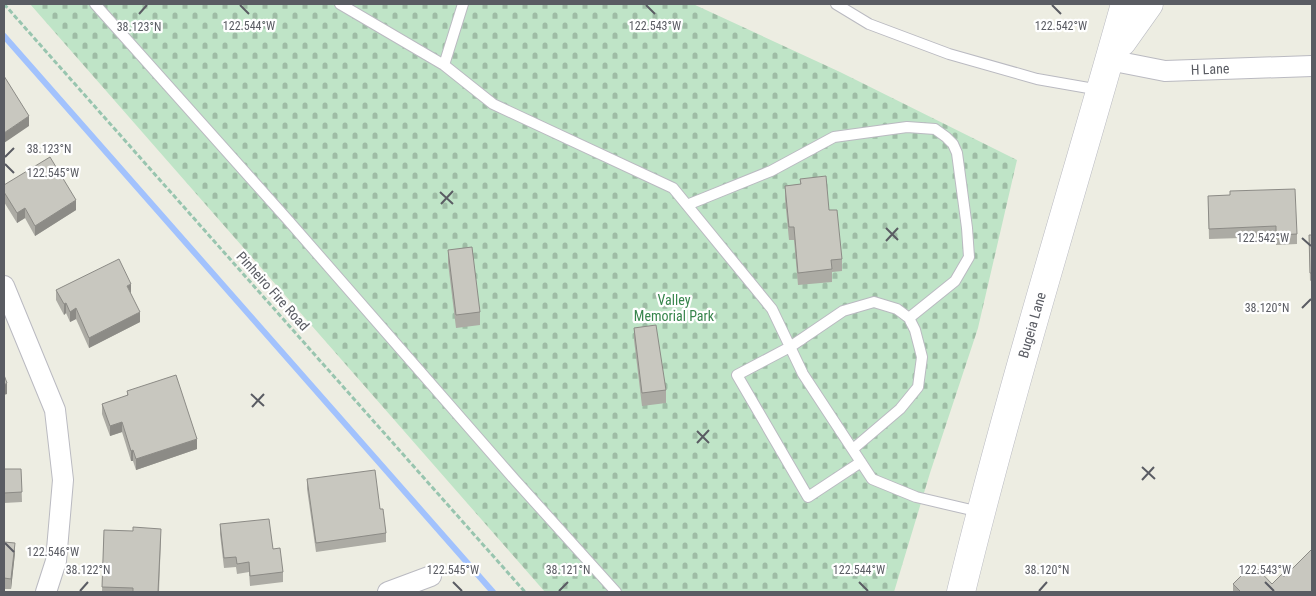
<svg xmlns="http://www.w3.org/2000/svg" width="1316" height="596" font-family="'Roboto Condensed',sans-serif">
<defs>
<pattern id="cemetery-stones" width="16" height="16" patternUnits="userSpaceOnUse" patternTransform="scale(1.25)"><rect width="16" height="16" fill="#bfe4c7"/><path d="M2 7V4a2 2 0 0 1 4 0v3zM10 15v-3a2 2 0 0 1 4 0v3z" fill="#9ebca5"/></pattern>
</defs>
<rect width="100%" height="100%" fill="#edede2"/>
<path fill="url(#cemetery-stones)" d="M30,4H693L840,72L1017,160L978,328L930,473L894,592H545Z"/>
<g fill="none" stroke-linecap="round" stroke-linejoin="round">
<path stroke="#a2c2fd" stroke-width="6" d="M4,36L493,592"/>
<defs>
<path id="lane" d="M95,4L287,219L515,480L616,592
M340,4L444,65L493,104L673,188L772,309L803,374L872,479L916,497L980,512
M836,4L869,24L949,54L1037,79L1100,90
M444,65L463,4
M687,205L771,171L834,137L907,127L935,129L946,137L953,144L957,153L967,228L969,257L955,281L909,318
M853,449L900,409L918,387L922,357L915,330L909,318L897,309L874,302L843,311L790,347L737,375L808,497L861,462"/>
<path id="street" d="M1109,60L1165,71L1312,66
M4,286L55,410L63,480L56,561L46,592
M388,592L431,576"/>
<path id="secondary" d="M1122,42L1149,4
M961,592C1009,394 1070,200 1125,4"/>
</defs>
<use href="#lane" stroke="#babac1" stroke-width="12"/>
<use href="#street" stroke="#babac1" stroke-width="22"/>
<use href="#secondary" stroke="#bbbcc3" stroke-width="29"/>
<path stroke="#98c5af" stroke-width="3" stroke-dasharray="5 2.5" stroke-linecap="butt" d="M4,4L525,592"/>
<use href="#lane" stroke="#fff" stroke-width="10"/>
<use href="#street" stroke="#fff" stroke-width="20"/>
<use href="#secondary" stroke="#fff" stroke-width="28"/>
</g>
<path fill="#acaba4" d="M800,179L829,210L842,259V271L832,272V282L798,285L794,240H789L785,199V186L800,184Z
M4,185L76,210L35,236L25,218L17,223L4,202Z
M1208,196L1297,234V244L1276,245V237L1209,239Z
M1309,235H1312V280L1310,281Z
M448,250L480,312V325L456,328L448,263Z
M56,290L131,294L140,322L89,348L76,319L70,322L66,313L64,315L56,300Z
M634,328L666,390V403L642,406L634,340Z
M127,391L197,449L136,470L133,461H131L122,432L110,436L102,414V404L127,396Z
M4,469H21L22,502L4,503Z
M307,479L380,509L386,533V542L316,552L307,489Z
M220,524L273,549L283,572V582L250,586L249,572L237,574L236,567L224,568L220,534Z
M104,530L161,539L159,592H102Z
M4,542L15,553L11,589H4Z
M1284,577L1312,592H1233V584H1272Z"/>
<path fill="#8c8b86" d="M29,116V126L4,143V133Z
M76,200V210L35,236V226Z
M25,208V218L17,223V213Z
M131,284V294L127,286Z
M66,303V313L64,315V304Z
M76,308V319L70,322V312Z
M140,312V322L89,348V338Z
M7,383V394L4,395V385Z
M122,422V432L110,436V426Z
M197,439V449L136,470V459Z
M133,450V461H131V451Z
M15,543V553L11,589V579Z"/>
<path fill="#c8c7bf" stroke="#8c8b86" d="M4,76L29,116L4,133Z
M50,157L76,200L35,226L25,208L17,213L4,192V185Z
M826,176L829,210H837L842,259L831,260L832,269L798,273L794,227H789L785,186L801,184L800,179Z
M1295,189L1297,234L1276,235V226L1209,229L1208,196L1230,195V191Z
M1309,235H1312V273H1310Z
M472,247L480,312L456,315L448,250Z
M119,259L131,284L127,286L140,312L89,338L76,308L70,312L66,303L64,304L56,290Z
M656,325L666,390L642,393L634,328Z
M4,375L7,383L4,385Z
M176,375L197,439L136,459L133,450L131,451L122,422L110,426L102,404L128,395L127,391Z
M4,469H21L22,492L4,493Z
M375,470L380,509H383L386,533L316,543L307,479Z
M269,519L273,549L280,548L283,572L250,576L249,562L237,564L236,557L224,558L220,524Z
M133,527L161,529L158,592H133V588L102,587L104,530L133,531Z
M4,542L15,543L11,579L4,578Z
M1312,549V592H1241L1233,584L1253,564L1272,584L1282,574L1284,577Z"/>
<path fill="none" stroke="#5a5c63" stroke-width="2" d="M240,5L249,14M646,5L655,14M1052,5L1061,14M139,14L147,5M5,157L14,148M5,164L14,173M440,192L453,204M441,204L453,191M886,228L898,240M1302,238L1311,246M886,241L898,228M1302,308L1311,299M251,394L264,406M252,407L264,394M697,431L709,443M697,443L709,430M1142,467L1155,479M1142,480L1154,467M5,543L14,552M453,582L462,591M859,582L868,591M1265,582L1274,591M80,591L88,582M559,591L568,582M1039,591L1047,582"/>
<g text-anchor="middle" stroke-width="4.5" stroke-linejoin="round" paint-order="stroke">
<g font-size="14" fill="#5a5c63" stroke="#fff">
<text transform="translate(1210 69) rotate(-2)" y="5">H Lane</text>
<text transform="translate(273 291) rotate(48)" y="5">Pinheiro Fire Road</text>
<text transform="translate(1032 325) rotate(-74)" y="5">Bugeia Lane</text>
</g>
<g font-size="14" fill="#37854c" stroke="#fff">
<text x="674" y="305">Valley<tspan x="674" dy="16">Memorial Park</tspan></text>
</g>
</g>
<g font-size="12" text-anchor="middle" fill="#5a5c63" stroke="#fff" stroke-width="4.5" stroke-linejoin="round" paint-order="stroke">
<text x="249" y="30">122.544°W</text>
<text x="655" y="30">122.543°W</text>
<text x="1061" y="30">122.542°W</text>
<text x="139" y="31">38.123°N</text>
<text x="49" y="153">38.123°N</text>
<text x="53" y="177">122.545°W</text>
<text x="1263" y="242">122.542°W</text>
<text x="1267" y="312">38.120°N</text>
<text x="53" y="556">122.546°W</text>
<text x="88" y="574">38.122°N</text>
<text x="568" y="574">38.121°N</text>
<text x="1047" y="574">38.120°N</text>
<text x="453" y="574">122.545°W</text>
<text x="859" y="574">122.544°W</text>
<text x="1265" y="574">122.543°W</text>
</g>
<rect width="1316" height="596" fill="none" stroke="#5a5c63" stroke-width="10"/>
</svg>
